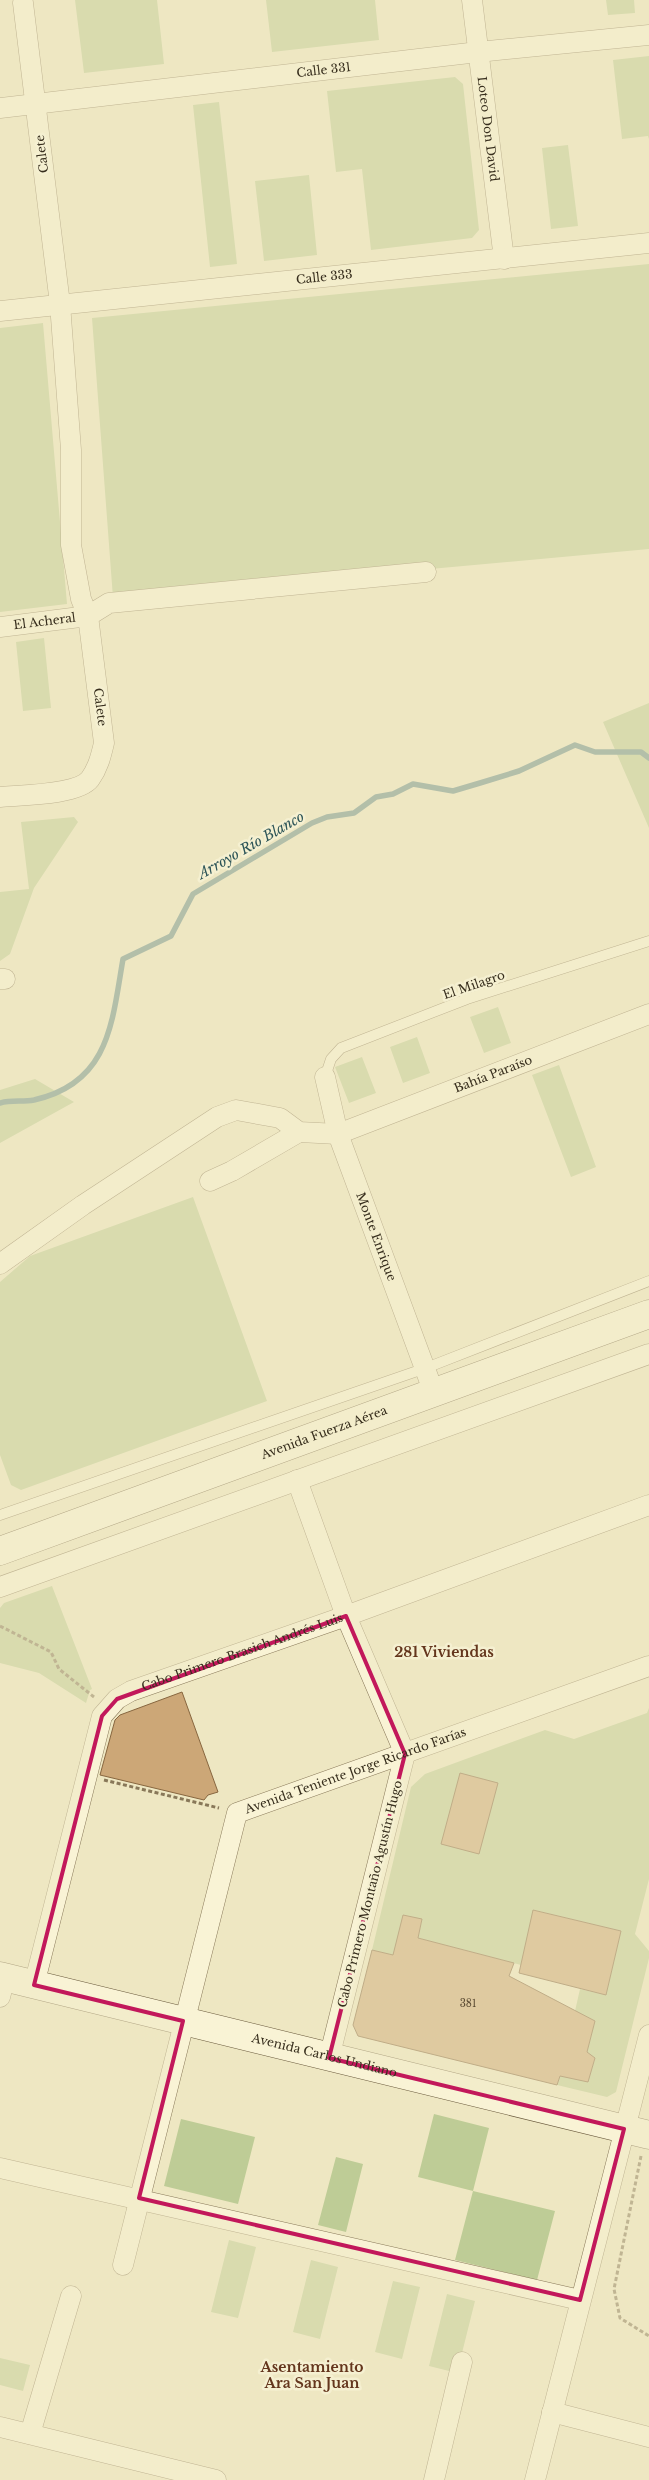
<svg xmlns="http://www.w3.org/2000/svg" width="649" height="2480" font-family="'Libre Baskerville',serif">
<rect width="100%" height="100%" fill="#eee7c2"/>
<path fill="#becc96" d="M75,0H157L164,64L84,73Z
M266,0H375L379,40L272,52Z
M606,0H634L635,13L608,15Z
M649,56V139L648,136L622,139L613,60Z
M455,77L463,84L479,230L472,238L371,250L362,169L336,172L327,91Z
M219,102L237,264L210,267L193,105Z
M568,145L578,226L551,229L542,148Z
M309,175L317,255L264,261L255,181Z
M649,264V549L113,598L92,318Z
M43,323L67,604L0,612V328Z
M44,638L51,708L23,711L16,642Z
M649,703V828L603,722Z
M74,817L78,822L34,888L10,954L0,961V892L29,889L21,822Z
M498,1007L511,1043L484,1053L470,1017Z
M417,1037L430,1073L403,1083L390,1047Z
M362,1057L376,1093L349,1103L335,1067Z
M559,1065L596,1167L571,1177L532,1075Z
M35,1079L74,1102L0,1143V1090Z
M193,1197L267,1401L21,1490L11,1485L0,1455V1282L30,1256Z
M52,1586L92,1689L90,1690L86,1703L39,1673L0,1663V1608L4,1603Z
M649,1708V1879L635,1934L649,1951V1958L616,2092L607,2097L557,2085L560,2076L588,2081L595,2059L587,2052L595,2021L575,2011L580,1989L606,1995L621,1931L534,1910L521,1965L418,1938L422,1920L393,1955L372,1950L411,1787L425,1774L545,1730L574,1739L647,1713Z
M434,2114L489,2128L473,2191L555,2211L537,2280L455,2260L473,2191L418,2177Z
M181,2119L255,2137L238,2204L164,2186Z
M336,2157L363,2164L346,2232L318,2225Z
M229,2240L256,2247L238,2318L211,2312Z
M311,2260L338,2267L320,2339L293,2332Z
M393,2281L420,2287L402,2359L375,2352Z
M447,2294L475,2301L457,2373L429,2366Z
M0,2358L30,2365L23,2391L0,2385Z"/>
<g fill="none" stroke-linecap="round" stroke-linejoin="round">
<path stroke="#6b8e8b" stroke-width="5.5" d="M0,1103C11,1100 23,1102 34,1100C110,1083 112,1022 123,959L171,936L193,894L312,823L327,817L354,813L376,797L393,794L413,784L453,791L480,783L519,771L575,745L595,752H641L649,758"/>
</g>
<path fill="#cca777" stroke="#87663f" d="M182,1692L218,1792L208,1795L204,1800L100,1775L115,1720L120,1715Z
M460,1773L498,1783L479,1854L441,1844Z
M533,1910L621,1931L606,1995L519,1973Z
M403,1915L422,1919L418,1938L514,1963L509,1976L595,2021L587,2052L595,2058L588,2082L560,2076L557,2085L358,2036L353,2025L372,1950L393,1955Z"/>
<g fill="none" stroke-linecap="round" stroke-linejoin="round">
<defs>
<path id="lane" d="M325,1077L331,1059L341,1048L467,999L649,941
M0,1515L426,1368L649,1281"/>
<g id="street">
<path id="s1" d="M472,0L504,259"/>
<path id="s2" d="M0,108L478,52L649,35"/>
<path id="s3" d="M0,311L649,243"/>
<path id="s4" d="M0,627L88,616L109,603L426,572"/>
<path d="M0,797C21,795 78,795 90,779C98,768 101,756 104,743L88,616L81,599L71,545V450L60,304L23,3"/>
<path d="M0,979H5"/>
<path id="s5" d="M325,1077L338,1134L434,1393"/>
<path d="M210,1181L232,1171L299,1132"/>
<path id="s6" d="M0,1264L83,1205L217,1117L236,1110L280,1118L299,1132L338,1134L649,1014"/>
<path d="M297,1480L346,1616L405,1754L329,2058"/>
<path d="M0,1587L649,1354"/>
<path id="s7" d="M34,1985L102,1716L117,1699L131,1691L346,1616L649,1505"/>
<path d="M0,1997L5,1977"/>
<path d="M0,2168L580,2300"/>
<path id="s8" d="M123,2265L237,1813L649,1666"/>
<path d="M552,2412L649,2437"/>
<path d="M0,2427L216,2480"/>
<path d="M30,2434L71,2296"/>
<path d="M434,2480L462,2362"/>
<path d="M535,2480L649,2035"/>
</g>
<g id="secondary">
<path id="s9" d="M0,1551L649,1314"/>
<path id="s10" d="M0,1976L649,2135"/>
</g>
</defs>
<use href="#lane" stroke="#887859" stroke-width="11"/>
<use href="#street" stroke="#887859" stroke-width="21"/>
<use href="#secondary" stroke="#69593c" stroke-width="29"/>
<path stroke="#887859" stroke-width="3" stroke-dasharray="4 2.5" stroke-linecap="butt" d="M0,1626L51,1652L59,1669L94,1697
M104,1780L219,1808
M641,2156L614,2289L620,2318L649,2336"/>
<use href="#lane" stroke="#f9f3d5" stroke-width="10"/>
<use href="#street" stroke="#f9f3d5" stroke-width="20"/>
<use href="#secondary" stroke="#f9f3d5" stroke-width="28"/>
</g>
<path d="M0 0H649V2480H0ZM346,1616L405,1754L329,2058L624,2129L580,2300L139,2198L183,2021L34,1985L102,1716L117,1699Z" fill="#eee7c2" fill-opacity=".55" fill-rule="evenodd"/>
<path fill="none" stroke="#c2185b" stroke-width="4" stroke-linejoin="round" d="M346,1616L405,1754L329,2058L624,2129L580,2300L139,2198L183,2021L34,1985L102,1716L117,1699Z"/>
<g text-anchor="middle" stroke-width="5" stroke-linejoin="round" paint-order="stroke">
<g font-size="10" fill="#5c4c34">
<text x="468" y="2007">381</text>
</g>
<g font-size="12" fill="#372e1d" stroke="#f5f0d1">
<text dy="4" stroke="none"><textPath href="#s2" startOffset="326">Calle 331</textPath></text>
<text dy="4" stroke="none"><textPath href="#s1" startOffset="130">Loteo Don David</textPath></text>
<text transform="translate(42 154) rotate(-97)" y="4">Calete</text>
<text dy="4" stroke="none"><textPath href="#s3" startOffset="326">Calle 333</textPath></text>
<text dy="4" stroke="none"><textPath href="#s4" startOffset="45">El Acheral</textPath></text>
<text transform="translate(100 707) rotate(83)" y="4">Calete</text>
<text transform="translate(474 985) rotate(-19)" y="4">El Milagro</text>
<text dy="4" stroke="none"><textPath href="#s6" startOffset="556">Bahía Paraíso</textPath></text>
<text dy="4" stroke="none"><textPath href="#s5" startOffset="168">Monte Enrique</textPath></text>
<text dy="4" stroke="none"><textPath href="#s9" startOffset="345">Avenida Fuerza Aérea</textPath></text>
<text dy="4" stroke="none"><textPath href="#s7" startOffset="434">Cabo Primero Brasich Andrés Luis</textPath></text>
<text dy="4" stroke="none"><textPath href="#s8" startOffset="592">Avenida Teniente Jorge Ricardo Farías</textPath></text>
<text transform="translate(370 1894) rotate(-76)" y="4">Cabo Primero Montaño Agustín Hugo</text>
<text dy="4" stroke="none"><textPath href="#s10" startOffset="334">Avenida Carlos Undiano</textPath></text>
</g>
<g font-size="14" font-style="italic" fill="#2c5457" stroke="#f5f0d1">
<text transform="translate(251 845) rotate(-30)" y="5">Arroyo Río Blanco</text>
</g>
<g font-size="14" font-weight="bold" fill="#64361d" stroke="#f5f0d1">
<text x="444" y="1657">281 Viviendas</text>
<text x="312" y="2372">Asentamiento<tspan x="312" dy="16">Ara San Juan</tspan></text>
</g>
</g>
</svg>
